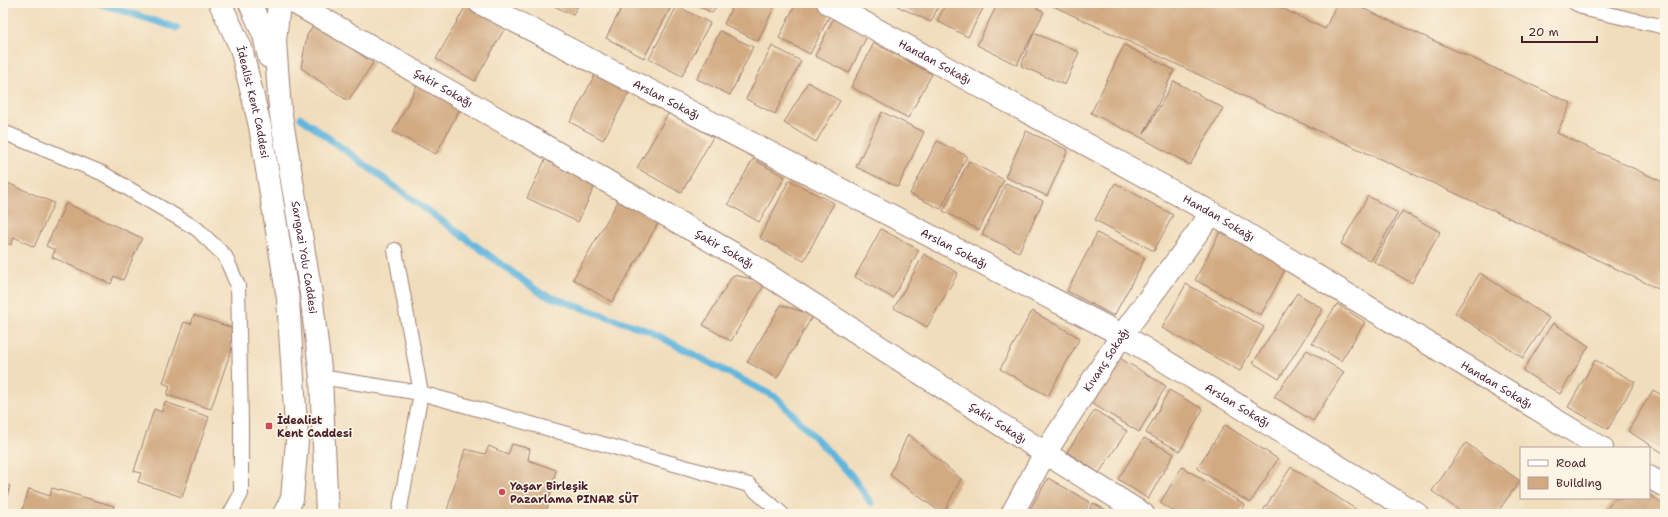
<svg xmlns="http://www.w3.org/2000/svg" width="1668" height="517" font-family="'Shantell Sans',sans-serif">
<rect width="100%" height="100%" fill="#fcf5e5"/>
<filter id="ink" filterUnits="userSpaceOnUse"><feTurbulence type="fractalNoise" baseFrequency=".025" numOctaves="2"/><feDisplacementMap in="SourceGraphic" scale="8" xChannelSelector="R" yChannelSelector="G"/><feConvolveMatrix kernelMatrix="1 2 1 2 8 2 1 2 1" color-interpolation-filters="sRGB"/></filter>
<filter id="wash" filterUnits="userSpaceOnUse"><feTurbulence type="fractalNoise" baseFrequency=".012" numOctaves="4" result="noise"/><feDisplacementMap in="SourceGraphic" scale="16" xChannelSelector="R" yChannelSelector="G"/><feGaussianBlur stdDeviation="0.9" result="paint"/><feColorMatrix in="noise" values="0 0 0 0 0 0 0 0 0 0 0 0 0 0 0 0 0 1.4 0 .05"/><feComposite in="paint" operator="in"/></filter>
<g filter="url(#wash)">
<rect width="100%" height="100%" fill="#f0ddbb"/>
<g fill="none" stroke-linecap="round" stroke-linejoin="round">
<path stroke="#61b5dd" stroke-width="7" d="M98,3L177,28
M301,118L542,294L649,331L777,398L851,475L871,503"/>
</g>
<g id="blocks">
<path fill="#d1aa82" d="M548,3H579L573,15Z
M624,3H673L644,58L606,38Z
M693,3H718L712,13Z
M734,3H776L758,41L724,24Z
M796,3H821L833,9L810,54L779,38Z
M898,3H940L931,22L897,6Z
M946,3H986L968,37L937,21Z
M998,3H1027L1044,12L1017,65L977,45Z
M1047,3H1271L1325,29L1337,3H1351L1571,103L1557,133L1665,183V292L1518,222L1286,116Z
M467,4L506,26L475,81L436,59Z
M677,6L710,23L682,76L649,59Z
M836,13L870,30L849,73L815,56Z
M315,23L373,63L348,101L301,68L307,35Z
M720,31L753,47L730,95L697,79Z
M1034,33L1079,52L1065,85L1021,66Z
M874,43L932,74L908,118L851,87Z
M1124,45L1174,70L1144,134L1174,81L1223,108L1190,165L1142,138L1091,113Z
M772,46L801,61L775,114L746,99Z
M596,73L630,91L603,140L570,122Z
M419,82L462,105L436,154L393,132Z
M808,82L840,101L816,142L784,123Z
M669,112L713,137L681,193L637,168Z
M882,112L924,132L898,187L856,167Z
M1026,131L1068,150L1047,196L1005,177Z
M937,141L967,156L941,209L910,194Z
M547,156L598,179L578,222L527,198Z
M753,159L785,177L759,222L728,204Z
M969,161L1004,180L979,230L943,211Z
M789,180L834,203L804,261L760,238Z
M3,181L54,203L34,247L14,237L11,245L3,241Z
M1006,183L1043,201L1019,252L982,235Z
M1115,183L1173,215L1154,251L1095,220Z
M1368,196L1398,213L1371,261L1341,244Z
M620,198L659,222L612,302L573,279Z
M66,203L142,238L123,280L114,276L111,284L52,257L55,250L46,246Z
M1402,211L1440,232L1412,283L1374,262Z
M1222,228L1288,264L1261,315L1195,280Z
M881,229L919,250L893,298L855,277Z
M1097,233L1145,258L1114,316L1067,291Z
M924,254L958,273L927,327L894,308Z
M1480,273L1549,318L1523,358L1455,313Z
M733,275L766,282L731,341L703,325Z
M1186,284L1264,327L1240,371L1162,328Z
M1297,293L1323,309L1279,379L1253,363Z
M1337,304L1365,322L1341,361L1312,343Z
M781,305L813,315L777,378L747,362Z
M1032,311L1080,338L1048,396L1000,369Z
M194,315L238,330L211,409L167,395L170,386L163,383L184,322L191,324Z
M1553,323L1589,346L1560,394L1523,371Z
M1307,350L1344,372L1313,421L1274,397Z
M1118,357L1166,386L1139,432L1091,403Z
M1595,360L1635,382L1608,429L1568,407Z
M1169,390L1203,409L1180,451L1146,433Z
M1653,390L1665,397V454L1628,431Z
M165,402L209,417L182,497L138,482L141,473L134,471L154,409L162,412Z
M1095,410L1127,431L1099,473L1067,452Z
M1225,425L1278,459L1250,503L1197,468Z
M908,434L961,479L943,514L890,475Z
M1144,438L1174,454L1148,499L1118,479Z
M1466,443L1520,481L1496,514H1464L1432,491Z
M512,444L530,449L528,460L556,470L546,514H446L465,449L485,454L489,446L508,455Z
M1182,467L1245,505L1239,514H1178L1160,503Z
M1291,467L1357,510L1354,514H1261Z
M1048,478L1090,502L1083,514H1027Z
M3,484L10,486L3,509Z
M52,488L114,506L112,514H21L29,489L50,496Z
M1649,494L1665,506V514H1603L1615,498H1649Z
M1093,503L1113,514H1087Z"/>
</g>
</g>
<g filter="url(#ink)">
<use href="#blocks" fill-opacity="0" stroke="#9d7e73" stroke-width="1"/>
<g fill="none" stroke-linecap="round" stroke-linejoin="round">
<defs>
<path id="lane" d="M1575,3L1590,10L1665,27
M3,132L102,173L197,229L225,256L238,286L241,423V494L230,514
M395,250L421,393L399,514
M321,377L421,393L749,485L782,514"/>
<g id="street">
<path id="s1" d="M295,3L741,258L1045,453L1143,514"/>
<path id="s2" d="M480,3L1122,335L1417,514"/>
<path id="s3" d="M828,3L1212,213L1602,448"/>
<path d="M1649,477L1665,486"/>
<path id="s4" d="M1012,514L1045,453L1122,335L1212,213"/>
</g>
<g id="secondary">
<path id="s5" d="M220,3L241,48L260,126L288,299L297,441L292,499L284,514"/>
<path d="M250,3L264,35L269,57"/>
<path id="s6" d="M279,3L275,41L280,109L311,294L321,377L327,514"/>
</g>
</defs>
<use href="#lane" stroke="#9d7e73" stroke-width="16"/>
<use href="#street" stroke="#9d7e73" stroke-width="24"/>
<use href="#secondary" stroke="#9d7e73" stroke-width="24"/>
<use href="#lane" stroke="#fff" stroke-width="14"/>
<use href="#street" stroke="#fff" stroke-width="22"/>
<use href="#secondary" stroke="#fff" stroke-width="22"/>
</g>
</g>
<g fill="#d1495b" stroke="#fcf5e5" stroke-width="1.5">
<rect x="265" y="422" width="8" height="8" rx="2"/>
<circle cx="502" cy="492" r="4"/>
</g>
<g text-anchor="middle" stroke-width="3.5" stroke-linejoin="round" paint-order="stroke">
<g font-size="11" fill="#4a1f2b" stroke="#fcf5e5">
<text dy="4" stroke="none"><textPath href="#s3" startOffset="122">Handan Sokağı</textPath></text>
<text dy="4" stroke="none"><textPath href="#s1" startOffset="171">Şakir Sokağı</textPath></text>
<text dy="4" stroke="none"><textPath href="#s2" startOffset="210">Arslan Sokağı</textPath></text>
<text dy="4" stroke="none"><textPath href="#s5" startOffset="105">İdealist Kent Caddesi</textPath></text>
<text dy="4" stroke="none"><textPath href="#s3" startOffset="446">Handan Sokağı</textPath></text>
<text dy="4" stroke="none"><textPath href="#s2" startOffset="534">Arslan Sokağı</textPath></text>
<text dy="4" stroke="none"><textPath href="#s1" startOffset="495">Şakir Sokağı</textPath></text>
<text dy="4" stroke="none"><textPath href="#s6" startOffset="257">Sarıgazi Yolu Caddesi</textPath></text>
<text dy="4" stroke="none"><textPath href="#s4" startOffset="181">Kıvanç Sokağı</textPath></text>
<text dy="4" stroke="none"><textPath href="#s3" startOffset="770">Handan Sokağı</textPath></text>
<text dy="4" stroke="none"><textPath href="#s2" startOffset="858">Arslan Sokağı</textPath></text>
<text dy="4" stroke="none"><textPath href="#s1" startOffset="819">Şakir Sokağı</textPath></text>
</g>
<g font-size="11" font-weight="bold" fill="#4a1f2b" stroke="#fcf5e5" text-anchor="start">
<text x="277" y="424">İdealist<tspan x="277" dy="13">Kent Caddesi</tspan></text>
<text x="510" y="490">Yaşar Birleşik<tspan x="510" dy="13">Pazarlama PINAR SÜT</tspan></text>
</g>
</g>
<rect width="1668" height="517" fill="none" stroke="#fcf5e5" stroke-width="16"/>
<rect x="1520" y="447" width="130" height="52" fill="#fcf5e5" stroke="#b59f9b"/>
<rect x="1528" y="460" width="20" height="6" fill="#ffffff" stroke="#b59f9b"/>
<text x="1556" y="467" font-size="12" fill="#4a1f2b">Road</text>
<rect x="1528" y="477" width="20" height="12" fill="#d1aa82" stroke="#b59f9b"/>
<text x="1556" y="487" font-size="12" fill="#4a1f2b">Building</text>
<path d="M1522 36v6h75v-6" fill="none" stroke="#4a1f2b" stroke-width="2"/>
<text x="1528" y="36" font-size="12" fill="#4a1f2b" stroke="#fcf5e5" stroke-width="3" paint-order="stroke">20 m</text>
</svg>
